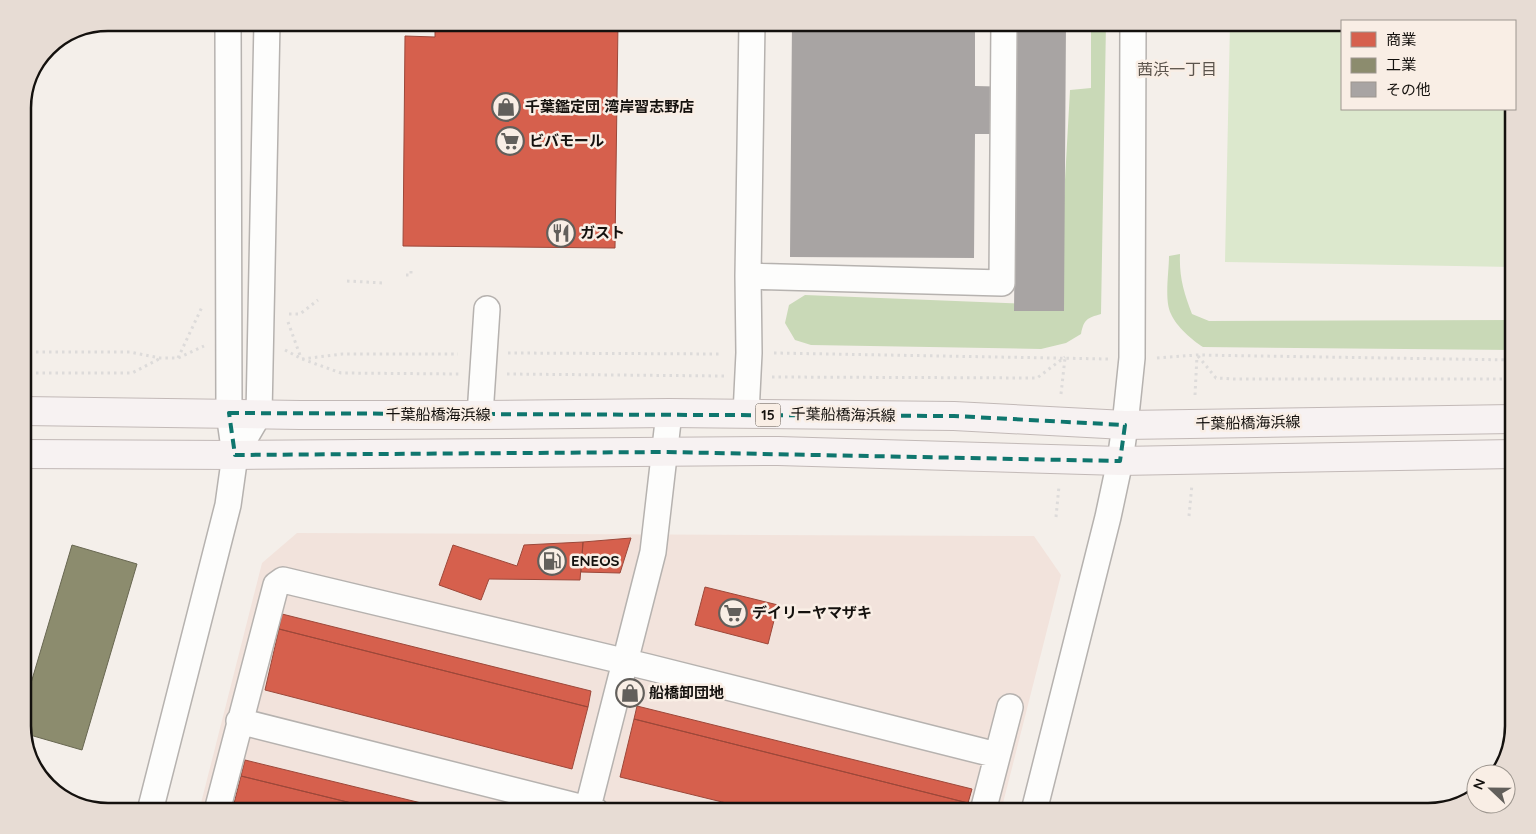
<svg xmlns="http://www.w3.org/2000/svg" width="1536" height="834" font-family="Quicksand,'Noto Sans JP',sans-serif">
<rect width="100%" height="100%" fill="#f4efea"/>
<path fill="#f2e3dc" d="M297,533L1034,536L1061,575L1001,811H199L262,563Z"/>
<path fill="#dce8cd" d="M1230,23H1342V109H1513V267L1225,262Z"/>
<path fill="#c9d9b7" d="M1091,23H1106L1101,314C1087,318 1084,319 1081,334L1066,343L1041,349L811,345L795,340L785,323L789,305L805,295L1058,305L1070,90L1091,88Z
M1180,254C1179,277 1184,293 1192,314L1209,321L1513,320V350L1203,347C1193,341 1176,326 1171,314C1164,300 1169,272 1169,256Z"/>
<path fill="#d6604d" stroke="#9c483a" d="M435,22H618L615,248L403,246L405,36L435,37Z
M631,538L620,573L581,572L583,542Z
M583,542L580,580L489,579L481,600L439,585L453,545L517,566L524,545Z
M705,587L778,605L768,644L695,625Z
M282,614L591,691L588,707L279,629Z
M279,629L588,707L572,769L265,690Z
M637,706L972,789L968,803L634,719Z
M634,719L968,803L966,811H759L620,777Z
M245,760L454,811H384L241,776Z
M241,776L384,811H232Z"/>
<path fill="#8c8c6e" stroke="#686751" d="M72,545L137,564L82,750L23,733V710Z"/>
<path fill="#a8a4a3" d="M792,22H975V86L1016,87L1017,22H1066L1064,311H1014L1016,134H975L974,258L790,257Z"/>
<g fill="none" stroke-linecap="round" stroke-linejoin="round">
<defs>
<path id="minor" d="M748,276L1002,283L1004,22
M746,414L749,353L748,276L752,22
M480,415L487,309
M235,455L259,414L267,22
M239,721L596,811
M150,811L228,505L235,455L229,413L228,22
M217,811L276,585L283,580L648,667L997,755
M587,811L653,552L669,413
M983,811L1010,707
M1034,811L1108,517L1120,461L1125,425L1132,358L1133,22"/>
<path id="major" d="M23,411L300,415H480L669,413L954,416L1125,425L1513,419
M23,454L235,455L778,451L1120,461L1513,454"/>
</defs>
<use href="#minor" stroke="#b6b2af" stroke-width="28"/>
<use href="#major" stroke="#c2b9b7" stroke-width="30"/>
<path stroke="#dddbda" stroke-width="3" stroke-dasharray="2.5 4" stroke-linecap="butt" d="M406,275H411V270
M347,281L383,283
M289,314H300L318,300
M288,322L301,358
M285,350L302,359L341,373L459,374
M23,352H130L160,358H178L204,346
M508,353L721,354
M774,353L1108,359
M1198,356L1216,378L1235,379H1513
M178,358L202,307
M1157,358L1197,355L1513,360
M302,359L342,354H458
M23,373H132L159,359
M507,374L724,376
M772,377L1037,378L1065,357
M1061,394L1065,358
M1195,395L1197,356
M1189,516L1192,484
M1056,517L1059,486"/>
<use href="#minor" stroke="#fdfdfc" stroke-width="25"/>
<use href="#major" stroke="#f7f2f2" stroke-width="28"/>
</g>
<path fill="none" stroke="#0f766e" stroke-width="4" stroke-dasharray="10 6" stroke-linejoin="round" d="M229,413L954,416L1125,425L1120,461L665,452L235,455Z"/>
<defs>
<symbol id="shop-ring" viewBox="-11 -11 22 22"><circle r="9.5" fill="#f9eee5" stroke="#625f5b" stroke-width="1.5"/><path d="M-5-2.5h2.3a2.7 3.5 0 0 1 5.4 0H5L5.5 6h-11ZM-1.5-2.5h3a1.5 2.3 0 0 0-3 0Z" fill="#625f5b"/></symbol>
<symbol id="supermarket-ring" viewBox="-11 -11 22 22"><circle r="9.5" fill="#f9eee5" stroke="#625f5b" stroke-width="1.5"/><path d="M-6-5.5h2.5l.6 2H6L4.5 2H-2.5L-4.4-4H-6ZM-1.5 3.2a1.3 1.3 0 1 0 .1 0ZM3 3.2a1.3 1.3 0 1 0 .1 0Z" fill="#625f5b"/></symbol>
<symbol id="restaurant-ring" viewBox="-11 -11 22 22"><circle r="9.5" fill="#f9eee5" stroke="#625f5b" stroke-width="1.5"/><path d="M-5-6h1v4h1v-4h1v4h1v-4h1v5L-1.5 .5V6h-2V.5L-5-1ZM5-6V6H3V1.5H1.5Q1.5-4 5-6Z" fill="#625f5b"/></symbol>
<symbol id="fuel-ring" viewBox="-11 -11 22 22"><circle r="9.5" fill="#f9eee5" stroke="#625f5b" stroke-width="1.5"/><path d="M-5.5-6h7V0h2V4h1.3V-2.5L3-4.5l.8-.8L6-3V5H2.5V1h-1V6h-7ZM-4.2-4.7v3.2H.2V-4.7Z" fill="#625f5b"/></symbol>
</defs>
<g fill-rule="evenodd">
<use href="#shop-ring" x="490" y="91" width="32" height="32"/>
<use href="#supermarket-ring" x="494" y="125" width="32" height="32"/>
<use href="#restaurant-ring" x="545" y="217" width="32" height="32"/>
<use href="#fuel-ring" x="536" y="545" width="32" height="32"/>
<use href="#supermarket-ring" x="717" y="597" width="32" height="32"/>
<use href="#shop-ring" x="614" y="677" width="32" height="32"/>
</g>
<g text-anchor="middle" stroke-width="5" stroke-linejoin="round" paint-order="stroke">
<rect fill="#f9eee5" stroke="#59534e" stroke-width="1" x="755.5" y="403.5" width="25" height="23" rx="4"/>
<g font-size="14" font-weight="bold" fill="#14110e">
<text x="768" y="420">15</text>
</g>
<g font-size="15" font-weight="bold" fill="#14110e" stroke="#f9eee5" text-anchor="start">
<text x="525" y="112">千葉鑑定団 湾岸習志野店</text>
<text x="529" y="146">ビバモール</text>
<text x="580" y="238">ガスト</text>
<text x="571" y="566">ENEOS</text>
<text x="752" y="618">デイリーヤマザキ</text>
<text x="649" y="698">船橋卸団地</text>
</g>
<g font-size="15" fill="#14110e" stroke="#f9eee5">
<text x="438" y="420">千葉船橋海浜線</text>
<text transform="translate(843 415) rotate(1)" y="5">千葉船橋海浜線</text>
<text transform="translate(1248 423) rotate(-1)" y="5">千葉船橋海浜線</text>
</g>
<g font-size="16" fill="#5c544c" stroke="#f9eee5">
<text x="1177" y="75">茜浜一丁目</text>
</g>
</g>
<path d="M0 0H1536V834H0ZM108 31H1428A77 77 0 0 1 1505 108V726A77 77 0 0 1 1428 803H108A77 77 0 0 1 31 726V108A77 77 0 0 1 108 31Z" fill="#e7dcd4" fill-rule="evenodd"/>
<path fill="none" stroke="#14110e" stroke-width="2.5" d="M108 31H1428A77 77 0 0 1 1505 108V726A77 77 0 0 1 1428 803H108A77 77 0 0 1 31 726V108A77 77 0 0 1 108 31Z"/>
<rect x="1341" y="20" width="175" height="90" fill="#f9eee5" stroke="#9d968f"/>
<rect x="1351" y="32" width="25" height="15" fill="#d6604d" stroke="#9d968f"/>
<text x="1386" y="45" font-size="15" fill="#14110e">商業</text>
<rect x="1351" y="58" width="25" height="15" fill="#8c8c6e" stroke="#9d968f"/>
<text x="1386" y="70" font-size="15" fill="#14110e">工業</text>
<rect x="1351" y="82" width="25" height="15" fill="#a8a4a3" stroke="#9d968f"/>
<text x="1386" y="95" font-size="15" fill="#14110e">その他</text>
<g transform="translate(1491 789) rotate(292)"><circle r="24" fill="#f9eee5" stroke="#9d968f"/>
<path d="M0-4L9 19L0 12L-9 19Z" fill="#625f5b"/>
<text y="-8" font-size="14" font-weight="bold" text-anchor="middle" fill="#14110e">N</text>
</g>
</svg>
